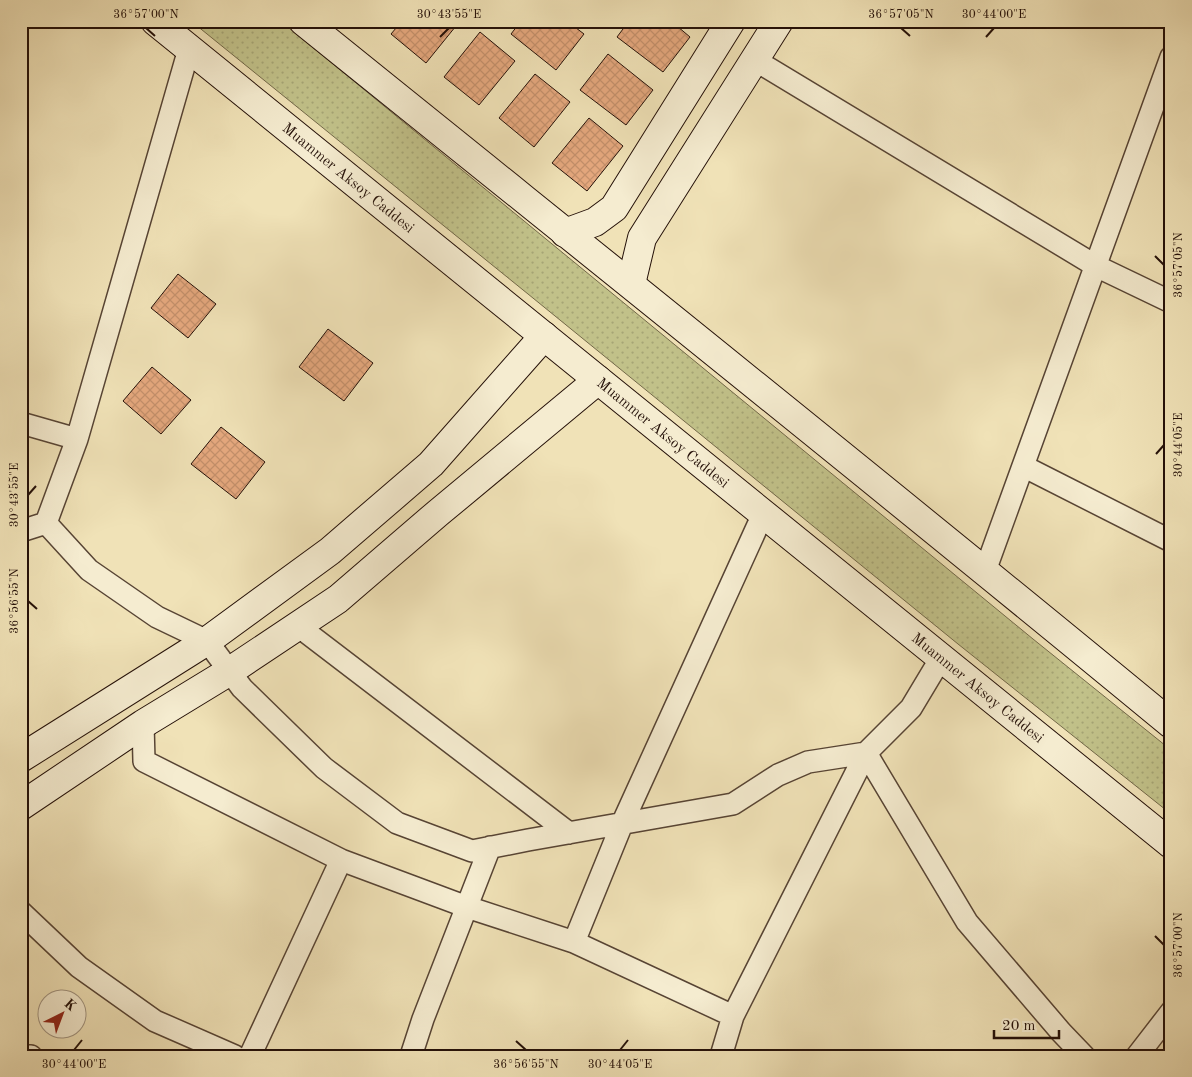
<svg xmlns="http://www.w3.org/2000/svg" width="1192" height="1077" font-family="'Old Standard TT',serif">
<defs>
<pattern id="grass-dots" width="8" height="8" patternUnits="userSpaceOnUse" patternTransform="scale(1.25)"><rect width="8" height="8" fill="#c1c189"/><path d="M2 2h.1M6 6h.1" fill="none" stroke="#a6a575" stroke-width="1.8" stroke-linecap="round"/></pattern>
<pattern id="building-cross-hatch" width="8" height="8" patternUnits="userSpaceOnUse" patternTransform="scale(1.25)"><rect width="8" height="8" fill="#e5a87e"/><path d="M0 0l8 8M0 8l8-8" fill="none" stroke="#c4906b"/></pattern>
</defs>
<rect width="100%" height="100%" fill="#f0e2b7"/>
<filter id="stains"><feTurbulence type="fractalNoise" baseFrequency=".004" numOctaves="4"/><feColorMatrix values="0 0 0 0 .2 0 0 0 0 .09 0 0 0 0 .02 0 0 0 .5 -.17"/></filter>
<radialGradient id="worn" r=".72"><stop offset=".6" stop-color="#630" stop-opacity="0"/><stop offset="1" stop-color="#630" stop-opacity=".3"/></radialGradient>
<path fill="url(#grass-dots)" stroke="#726848" d="M191,21H280L283,23L1033,639L1171,750V814L958,644L528,294Z"/>
<path fill="url(#building-cross-hatch)" stroke="#241008" d="M402,21H460L426,63L391,34Z
M521,21H567L584,34L556,70L511,34Z
M629,21H671L690,37L663,72L617,37Z
M480,32L515,61L479,105L444,77Z
M608,54L653,90L626,125L580,90Z
M535,74L570,102L534,147L499,118Z
M589,118L623,146L587,191L552,163Z
M178,274L216,304L188,338L151,308Z
M328,329L373,363L344,401L299,367Z
M152,367L191,400L161,434L123,401Z
M221,427L265,462L236,499L191,464Z"/>
<g fill="none" stroke-linecap="round" stroke-linejoin="round">
<defs>
<path id="street" d="M189,49L77,439L46,523L89,570L157,617L207,641L242,688L324,768L397,823L472,851L528,840L733,804L778,775L808,762L866,753L911,708L941,658
M755,60L1096,266L1171,302
M21,423L77,439
M1023,466L1171,541
M21,531L46,523
M985,571L1171,57
M298,626L569,833
M143,724L144,761L341,860L467,907L574,942
M21,912L79,967L155,1021L235,1056
M733,1016L574,942L622,824L763,514
M21,1056H31
M250,1056L341,860
M411,1056L423,1019L490,847
M721,1056L733,1016L866,753L967,922L1061,1032L1084,1056
M1137,1056L1171,1012"/>
<g id="secondary">
<path id="s1" d="M155,21L1171,844"/>
<path d="M303,21C593,255 884,487 1171,724"/>
<path d="M565,233L595,222L614,208L731,21"/>
<path d="M631,284L642,238L779,21"/>
<path d="M21,758L207,641L330,551L431,464L544,336"/>
<path d="M21,806L143,724L230,671L338,599L438,513L598,380"/>
</g>
</defs>
<use href="#street" stroke="#574434" stroke-width="24"/>
<use href="#secondary" stroke="#241008" stroke-width="30"/>
<use href="#street" stroke="#f5ecd0" stroke-width="21"/>
<use href="#secondary" stroke="#f5ecd0" stroke-width="28"/>
</g>
<path fill="none" stroke="#241008" stroke-width="2" d="M146,28L155,36M901,28L910,36M440,37L449,28M986,37L994,28M1155,256L1164,265M1156,454L1164,445M28,495L36,486M28,601L37,609M1155,936L1164,945M516,1041L526,1050M74,1050L82,1040M620,1050L628,1040"/>
<g text-anchor="middle" stroke-width="4" stroke-linejoin="round" paint-order="stroke">
<g font-size="15" fill="#241008" stroke="#f5ecd0">
<text dy="5" stroke="none"><textPath href="#s1" startOffset="249">Muammer Aksoy Caddesi</textPath></text>
<text dy="5" stroke="none"><textPath href="#s1" startOffset="654">Muammer Aksoy Caddesi</textPath></text>
<text dy="5" stroke="none"><textPath href="#s1" startOffset="1059">Muammer Aksoy Caddesi</textPath></text>
</g>
</g>
<rect width="1192" height="1077" fill="none" stroke="#f0e2b7" stroke-width="55"/>
<g transform="translate(62 1014) rotate(42)"><circle r="24" fill="#f5ecd0" stroke="#a19480"/>
<path d="M0-4L9 19L0 12L-9 19Z" fill="#8f2418"/>
<text y="-8" font-size="14" font-weight="bold" text-anchor="middle" fill="#241008">K</text>
</g>
<path d="M994 1030v8h65v-8" fill="none" stroke="#241008" stroke-width="2.5"/>
<text x="1002" y="1030" font-size="15" fill="#241008" stroke="#f5ecd0" stroke-width="4" paint-order="stroke">20 m</text>
<rect x="28" y="28" width="1136" height="1022" fill="none" stroke="#241008" stroke-width="2"/>
<g font-size="12" text-anchor="middle" fill="#241008">
<text x="146" y="18">36°57'00"N</text>
<text x="449" y="18">30°43'55"E</text>
<text x="901" y="18">36°57'05"N</text>
<text x="994" y="18">30°44'00"E</text>
<text transform="translate(1178 265) rotate(-90)" y="4">36°57'05"N</text>
<text transform="translate(1178 445) rotate(-90)" y="4">30°44'05"E</text>
<text transform="translate(14 495) rotate(-90)" y="4">30°43'55"E</text>
<text transform="translate(14 601) rotate(-90)" y="4">36°56'55"N</text>
<text transform="translate(1178 945) rotate(-90)" y="4">36°57'00"N</text>
<text x="74" y="1068">30°44'00"E</text>
<text x="526" y="1068">36°56'55"N</text>
<text x="620" y="1068">30°44'05"E</text>
</g>
<rect width="100%" height="100%" filter="url(#stains)"/>
<rect width="100%" height="100%" fill="url(#worn)"/>
</svg>
